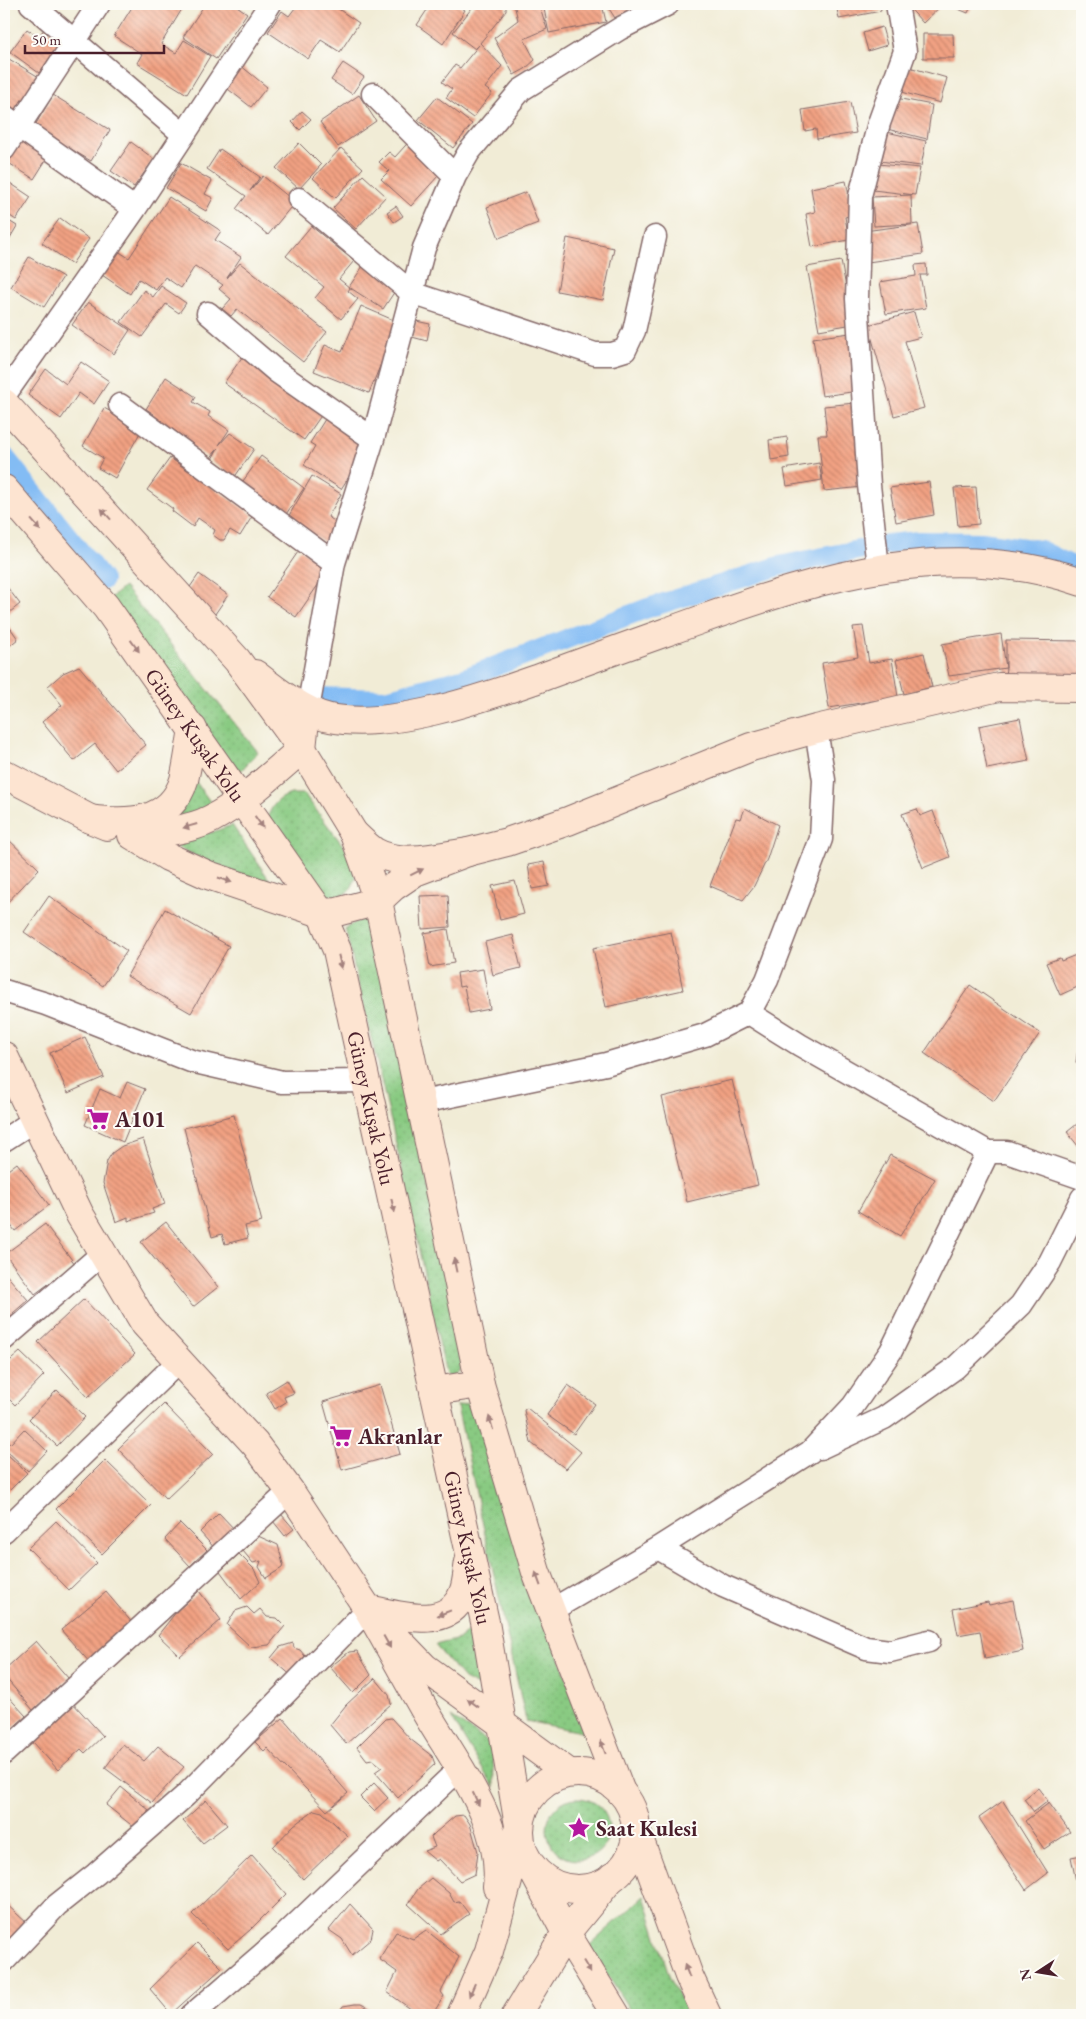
<svg xmlns="http://www.w3.org/2000/svg" width="1086" height="2019" font-family="'EB Garamond',serif">
<defs>
<pattern id="grass-dots" width="8" height="8" patternUnits="userSpaceOnUse" patternTransform="scale(1.25)"><rect width="8" height="8" fill="#89ca82"/><path d="M2 2h.1M6 6h.1" fill="none" stroke="#78ad70" stroke-width="1.8" stroke-linecap="round"/></pattern>
<pattern id="building-back-hatch" width="6" height="6" patternUnits="userSpaceOnUse" patternTransform="scale(1.25)"><rect width="6" height="6" fill="#f2a283"/><path d="M-1 5l2 2M0 0l6 6M5-1l2 2" fill="none" stroke="#c6836b"/></pattern>
</defs>
<rect width="100%" height="100%" fill="#fdfcf7"/>
<filter id="ink" filterUnits="userSpaceOnUse"><feTurbulence type="fractalNoise" baseFrequency=".02" numOctaves="2"/><feDisplacementMap in="SourceGraphic" scale="10" xChannelSelector="R" yChannelSelector="G"/><feConvolveMatrix kernelMatrix="1 2 1 2 8 2 1 2 1" color-interpolation-filters="sRGB"/></filter>
<filter id="wash" filterUnits="userSpaceOnUse"><feTurbulence type="fractalNoise" baseFrequency=".0096" numOctaves="4" result="noise"/><feDisplacementMap in="SourceGraphic" scale="20" xChannelSelector="R" yChannelSelector="G"/><feGaussianBlur stdDeviation="1.12" result="paint"/><feColorMatrix in="noise" values="0 0 0 0 0 0 0 0 0 0 0 0 0 0 0 0 0 1.4 0 .05"/><feComposite in="paint" operator="in"/></filter>
<g filter="url(#wash)">
<rect width="100%" height="100%" fill="#f1ecd6"/>
<path fill="url(#grass-dots)" stroke="#6a7456" d="M124,587L258,752L235,777L104,603Z
M194,779L213,806L205,811L164,818Z
M291,794H304L357,864C357,889 345,902 320,897L266,821C271,807 276,799 291,794Z
M232,825L273,885L235,875L165,841L213,832Z
M370,915L466,1362L456,1375L450,1377L446,1374L393,1130L345,928Z
M471,1403L586,1733L526,1721L457,1406Z
M470,1630L482,1688L464,1679L435,1645L459,1639Z
M451,1717L493,1745L494,1788Z
M547 1829a31 31 0 1 1 62 0a31 31 0 1 1-62 0Z
M644,1896L670,1978L688,2015H633L589,1946Z"/>
<g fill="none" stroke-linecap="round" stroke-linejoin="round">
<path stroke="#83bcf4" stroke-width="20" d="M4,456L103,580
M319,697L386,699L462,679L645,609L779,566L888,544L919,541L982,542L1040,550L1082,571"/>
</g>
<g id="blocks">
<path fill="url(#building-back-hatch)" d="M134,4H185L161,44L176,53L184,40L210,56L187,94L137,63L142,54L114,36Z
M205,4H234L247,13L216,59L183,37Z
M298,4H331L359,23L340,52L321,40L308,59L268,32L282,11L289,16Z
M431,4H456L465,10L443,44L417,25Z
M475,4H506V11L480,43L502,66L485,88L492,93L473,118L446,98L452,89L442,82L455,65L460,68L479,45L475,49L453,32Z
M514,4H539L547,29L524,39L535,60L525,69L514,75L494,38L518,20Z
M543,4H602L606,22L549,33Z
M606,4H645L615,18Z
M836,4H880L881,11L839,19Z
M906,4H943L923,23Z
M946,4H972L968,13Z
M882,27L887,45L868,51L863,33Z
M45,28L62,41L39,73L10,52L27,29L38,37Z
M923,34H953L954,58H923Z
M4,56L39,77L16,116L4,109Z
M343,63L364,77L352,94L331,80Z
M240,65L267,87L251,107L224,86Z
M909,67L947,78L940,103L902,92Z
M53,95L110,130L91,161L34,127Z
M359,95L376,121L338,147L320,122Z
M437,97L472,124L453,148L418,120Z
M896,98L932,105L927,139L887,129Z
M850,102L856,133L817,139L816,129L805,131L802,110Z
M302,111L311,119L300,130L292,122Z
M887,132L926,141L921,166L879,161Z
M24,135L51,152L34,179L7,162Z
M415,135L448,165L411,206L381,179L389,171L379,162L389,152L395,157Z
M131,142L154,159L134,187L111,171Z
M299,143L321,165L299,189L276,168Z
M341,148L363,168L335,198L313,178Z
M220,149L260,177L250,191L263,176L295,202L268,235L236,209L246,196L207,169Z
M181,163L212,181L205,194L213,198L206,211L166,188Z
M878,164L920,168L915,195L873,190Z
M363,175L386,196L356,229L333,208Z
M4,179L31,197L16,220L4,212Z
M846,181L853,215L845,217L849,240L812,247L806,214L815,212L811,188Z
M526,192L538,223L499,238L487,207Z
M911,195L912,224L874,226L872,197Z
M169,197L221,231L215,240L241,257L227,278L240,263L327,332L303,362L237,309L231,316L222,309L231,299L219,289L223,285L195,266L181,288L165,277L156,290L139,279L130,294L102,275L118,251L129,258Z
M396,206L403,216L394,222L387,212Z
M4,218L17,226L4,248Z
M60,218L89,239L72,264L42,243Z
M918,224L923,254L868,262L864,231Z
M311,226L354,261L339,279L350,288L348,291L358,299L341,319L315,298L324,287L286,256Z
M567,238L614,248L603,300L557,291Z
M29,257L63,277L44,307L11,287Z
M841,261L853,324L819,330L807,267Z
M365,263L399,285L383,309L349,287Z
M926,264L927,275H920L926,308L886,314L880,282L916,276L915,265Z
M161,286L186,303L179,313L166,304L142,337L121,322L144,290L153,297Z
M88,302L130,330L114,354L72,325Z
M361,306L398,322L369,393L314,371L325,345L342,352Z
M914,312L921,337L905,341L924,408L894,416L868,325Z
M416,321L430,324L427,341L412,337Z
M850,333L859,391L822,396L813,338Z
M245,353L325,410L304,440L224,383Z
M81,362L109,381L94,404L79,393L61,419L28,395L46,369L66,384Z
M166,377L196,397L193,402L210,412L208,416L229,430L219,445L230,433L254,449L234,478L211,461L218,448L210,459L151,418L154,414L146,409Z
M855,403L863,487L824,491L818,435H827L824,406Z
M104,408L142,429L115,478L98,468L103,458L83,446Z
M329,413L372,441L341,489L304,465L315,446L310,443Z
M787,437L789,457L771,460L769,440Z
M261,456L304,488L282,520L238,488Z
M170,458L253,515L240,536L230,530L224,540H220L213,535L215,530L198,518L193,527L172,511L173,509L147,490Z
M819,463L822,480L787,486L784,469Z
M312,476L341,494L328,517L341,525L329,545L287,519Z
M929,482L934,515L896,522L890,488Z
M976,487L979,524L958,526L954,488Z
M300,549L329,569L296,617L267,597Z
M199,574L228,595L204,630L175,609Z
M4,583L20,604L4,617Z
M4,619L18,639L4,650Z
M863,626L869,663L892,659L898,697L829,708L822,663L858,657L853,627Z
M1001,634L1006,668V640L1082,641V676L1005,675L1006,668L949,676L942,644Z
M924,653L932,687L904,694L896,660Z
M79,666L146,745L116,770L95,744L74,761L42,722L62,705L47,687L63,673Z
M1020,718L1029,761L987,769L979,726Z
M745,808L778,825L767,859L754,886L743,900L710,886L736,818L741,819Z
M917,809L920,816L933,811L950,857L923,868L902,814Z
M4,835L39,869L4,906Z
M544,862L549,886L532,889L528,865Z
M515,881L524,914L500,920L492,886Z
M448,895L450,927L422,929L420,896Z
M49,896L127,951L103,986L24,932Z
M165,909L229,946L191,1013L127,976Z
M448,929L454,963L430,967L424,933Z
M671,932L683,990L606,1007L593,948Z
M513,935L521,968L493,975L485,942Z
M1076,955L1082,970V985L1060,995L1046,963L1060,958L1061,961Z
M483,969L490,1009L469,1013L464,986L459,987L457,973Z
M970,985L1040,1033L994,1101L924,1053Z
M1082,1034V1071L1076,1062L1080,1035Z
M85,1037L104,1077L68,1093L50,1053Z
M732,1080L758,1185L687,1202L662,1097Z
M127,1082L145,1089L123,1142L85,1125L100,1089L120,1098Z
M234,1115L262,1222L245,1226L248,1238L225,1244L222,1234L212,1237L184,1128Z
M1082,1120V1151L1067,1132Z
M143,1139L165,1204L152,1209L154,1213L128,1221V1217L116,1222L103,1183L107,1161L112,1153L122,1146Z
M890,1155L935,1179L900,1236L858,1211Z
M17,1163L49,1205L15,1231L4,1216V1173Z
M166,1222L218,1287L193,1307L141,1242Z
M45,1224L75,1264L35,1294L5,1254Z
M4,1272L28,1300L5,1320L4,1318Z
M84,1299L135,1354L88,1397L38,1342Z
M20,1352L44,1375L15,1405L4,1394V1366Z
M287,1380L294,1393L284,1397L286,1402L275,1409L266,1393Z
M380,1385L400,1454L342,1470L323,1402Z
M568,1385L595,1404L574,1434L547,1415Z
M57,1390L85,1417L57,1446L29,1419Z
M164,1404L213,1454L166,1499L118,1449Z
M527,1408L581,1452L566,1469L531,1443L524,1410Z
M24,1429L47,1451L28,1471L4,1448L6,1440L10,1444Z
M4,1451L27,1473L8,1492L6,1490L4,1492Z
M105,1460L151,1505L102,1554L56,1509Z
M219,1513L237,1532L217,1551L200,1532Z
M281,1514L294,1529L285,1536L273,1521Z
M56,1521L97,1563L69,1590L28,1548Z
M180,1523L207,1550L190,1566L165,1539Z
M258,1536L278,1545L283,1564L282,1568L266,1578L259,1567L261,1561L253,1563L243,1551Z
M239,1554L254,1569L260,1582L241,1599L220,1571Z
M199,1591L221,1620L180,1656L158,1635L177,1611Z
M106,1592L134,1625L91,1664L61,1630Z
M1013,1600L1023,1651L985,1659L980,1631L958,1635L953,1609L988,1602L989,1605Z
M247,1607L254,1614L260,1609L267,1617L277,1618L285,1626L269,1645L251,1647L227,1625L235,1611Z
M36,1641L69,1679L33,1710L4,1676V1670Z
M293,1643L294,1648L300,1650L309,1661L293,1677L271,1658L280,1647Z
M357,1651L371,1675L353,1693L330,1667L349,1652Z
M375,1678L389,1695L391,1704L346,1744L330,1725L346,1705Z
M4,1692L26,1716L7,1733L4,1730Z
M72,1702L103,1736L85,1753L81,1749L58,1770L33,1742Z
M283,1718L348,1793L327,1811L267,1748L264,1751L255,1742Z
M391,1718L410,1739L432,1756L435,1764L398,1798L375,1772L382,1767L372,1759L367,1760L357,1747L385,1719Z
M123,1744L144,1761L158,1746L184,1767L152,1803L105,1768Z
M374,1783L388,1798L374,1811L360,1797Z
M121,1787L149,1810L135,1828L106,1805Z
M1038,1788L1048,1801L1034,1812L1024,1799Z
M206,1800L227,1825L203,1843L183,1821Z
M1003,1801L1048,1873L1026,1890L979,1818Z
M1049,1803L1070,1832L1044,1849L1025,1821Z
M314,1810L322,1812L348,1836L303,1879L273,1847L294,1825Z
M464,1815L470,1824L478,1852L475,1874L460,1881L439,1859L436,1861L424,1851L435,1847L431,1837L435,1833L455,1816Z
M252,1855L286,1894L250,1930L228,1949L192,1914Z
M1082,1855V1890L1078,1891L1071,1857Z
M431,1878L449,1893L454,1902L459,1901L469,1914L441,1934L408,1904L418,1889Z
M4,1902L28,1924L4,1947Z
M350,1904L373,1929L371,1939L352,1955L342,1939L329,1930Z
M426,1930L459,1957L441,1992L444,1996L432,2015H419L387,1992L397,1972L379,1959L396,1932L413,1939Z
M197,1943L222,1968L171,2014L150,1989Z
M355,2004H361L382,2015H337L343,2006Z"/>
</g>
</g>
<g filter="url(#ink)">
<use href="#blocks" fill-opacity="0" stroke="#846767" stroke-width="1"/>
<g fill="none" stroke-linecap="round" stroke-linejoin="round">
<defs>
<path id="street" d="M31,4L184,135
M373,94L455,176
M4,116L135,209
M4,149L99,4
M299,199L412,293L595,354H612L625,350L634,331L655,237
M208,313L276,371L373,439
M4,396L135,209L270,4
M120,405L334,563
M878,568L869,485L857,299L860,196L879,123L905,51L897,4
M308,709L334,563L373,439L424,248L455,176L469,152L521,90L621,28L668,4
M4,991L46,1004L191,1061L282,1082L365,1081
M749,1013L800,1045L988,1152H1007L1082,1178
M422,1102L606,1064L705,1035L749,1013L767,980L821,839L824,780L816,729
M4,1140L35,1120
M4,1339L103,1253
M820,1448L884,1418L955,1368L1021,1305L1050,1262L1082,1198
M4,1531L179,1361
M658,1548L723,1586L866,1648L890,1651L929,1641
M550,1611L658,1548L810,1452L853,1406L891,1351L988,1152
M4,1753L290,1491
M4,1961L57,1905L96,1874L186,1795L368,1609
M192,2015L286,1934L459,1769"/>
<g id="secondary">
<path d="M4,403L237,660L302,749L354,834L378,901L480,1384L536,1572L621,1792"/>
<path id="s1" d="M4,489L106,607L321,913L337,950L485,1622L519,1826L508,1881L489,1951L461,2015"/>
<path d="M255,674C274,689 306,714 330,718C390,730 480,699 537,679C590,659 644,640 697,621C824,576 948,537 1082,582"/>
<path d="M304,730L302,749C273,773 244,802 211,819C188,831 157,833 132,835L168,857L208,875L321,913L337,912L378,901L393,887L415,872L468,852C440,856 401,867 375,852C367,847 361,840 354,834"/>
<path d="M4,774L90,819L107,826"/>
<path d="M90,819C127,824 171,824 184,780C188,763 190,746 193,729"/>
<path d="M468,852L507,842L568,821L751,747L816,729L999,687L1082,688"/>
<path d="M4,1056L80,1215L145,1324L255,1444L290,1491L368,1609C398,1615 448,1632 463,1593C467,1584 467,1572 469,1562"/>
<path d="M434,1391L480,1384"/>
<circle cx="578" cy="1831" r="58"/>
<path d="M635,1827L689,1976L707,2015"/>
<path d="M533,1871L566,1933L616,2015"/>
<path d="M497,1887C505,1823 454,1762 424,1709C405,1676 387,1642 368,1609L424,1667L569,1773"/>
<path d="M516,2015L566,1933L612,1877"/>
</g>
</defs>
<use href="#street" stroke="#846767" stroke-width="25"/>
<use href="#secondary" stroke="#846767" stroke-width="30"/>
<use href="#street" stroke="#fff" stroke-width="22"/>
<use href="#secondary" stroke="#fde4d1" stroke-width="28"/>
</g>
<defs><path id="oneway-solid" d="M-6-.8H1V-3.2L6.5 0L1 3.2V.8H-6Z" transform="scale(1.25)"/></defs>
<g fill="#a4827e">
<use href="#oneway-solid" transform="translate(106 514) rotate(-132)"/>
<use href="#oneway-solid" transform="translate(36 525) rotate(49)"/>
<use href="#oneway-solid" transform="translate(135 646) rotate(54)"/>
<use href="#oneway-solid" transform="translate(259 822) rotate(55)"/>
<use href="#oneway-solid" transform="translate(190 826) rotate(164)"/>
<use href="#oneway-solid" transform="translate(417 872) rotate(-26)"/>
<use href="#oneway-solid" transform="translate(225 880) rotate(19)"/>
<use href="#oneway-solid" transform="translate(340 962) rotate(77)"/>
<use href="#oneway-solid" transform="translate(393 1206) rotate(77)"/>
<use href="#oneway-solid" transform="translate(455 1265) rotate(-102)"/>
<use href="#oneway-solid" transform="translate(491 1423) rotate(-107)"/>
<use href="#oneway-solid" transform="translate(538 1579) rotate(-110)"/>
<use href="#oneway-solid" transform="translate(444 1613) rotate(159)"/>
<use href="#oneway-solid" transform="translate(387 1642) rotate(61)"/>
<use href="#oneway-solid" transform="translate(473 1703) rotate(-144)"/>
<use href="#oneway-solid" transform="translate(603 1747) rotate(-111)"/>
<use href="#oneway-solid" transform="translate(476 1799) rotate(64)"/>
<use href="#oneway-solid" transform="translate(587 1967) rotate(59)"/>
<use href="#oneway-solid" transform="translate(687 1971) rotate(-111)"/>
<use href="#oneway-solid" transform="translate(472 1990) rotate(114)"/>
</g>
</g>
<defs>
<symbol id="supermarket-bare" viewBox="-9 -9 18 18"><path d="M-6-5.5h2.5l.6 2H6L4.5 2H-2.5L-4.4-4H-6ZM-1.5 3.2a1.3 1.3 0 1 0 .1 0ZM3 3.2a1.3 1.3 0 1 0 .1 0Z" fill="#b5179e" stroke="#fdfcf7" stroke-width="2.5" paint-order="stroke"/></symbol>
<symbol id="sight-bare" viewBox="-9 -9 18 18"><path d="M0-6L1.8-2.2L6-1.7L2.9 1.2L3.7 5.4L0 3.3L-3.7 5.4L-2.9 1.2L-6-1.7L-1.8-2.2Z" fill="#b5179e" stroke="#fdfcf7" stroke-width="2.5" paint-order="stroke"/></symbol>
</defs>
<g fill-rule="evenodd">
<use href="#supermarket-bare" x="82" y="1103" width="32" height="32"/>
<use href="#supermarket-bare" x="325" y="1420" width="32" height="32"/>
<use href="#sight-bare" x="563" y="1812" width="32" height="32"/>
</g>
<g text-anchor="middle" stroke-width="4" stroke-linejoin="round" paint-order="stroke">
<g font-size="22" fill="#4a1f2b" stroke="#fdfcf7">
<text dy="8" stroke="none"><textPath href="#s1" startOffset="312">Güney Kuşak Yolu</textPath></text>
<text dy="8" stroke="none"><textPath href="#s1" startOffset="732">Güney Kuşak Yolu</textPath></text>
<text dy="8" stroke="none"><textPath href="#s1" startOffset="1182">Güney Kuşak Yolu</textPath></text>
</g>
<g font-size="22" font-weight="bold" fill="#4a1f2b" stroke="#fdfcf7" text-anchor="start">
<text x="115" y="1127">A101</text>
<text x="358" y="1444">Akranlar</text>
<text x="596" y="1836">Saat Kulesi</text>
</g>
</g>
<rect width="1086" height="2019" fill="none" stroke="#fdfcf7" stroke-width="20"/>
<g transform="translate(1038 1972) rotate(258)" stroke="#fdfcf7" stroke-width="4" paint-order="stroke">
<path d="M0-4L9 19L0 12L-9 19Z" fill="#4a1f2b"/>
<text y="-8" font-size="14" font-weight="bold" text-anchor="middle" fill="#4a1f2b">N</text>
</g>
<path d="M25 45v8h139v-8" fill="none" stroke="#4a1f2b" stroke-width="2.5"/>
<text x="32" y="45" font-size="15" fill="#4a1f2b" stroke="#fdfcf7" stroke-width="4" paint-order="stroke">50 m</text>
</svg>
